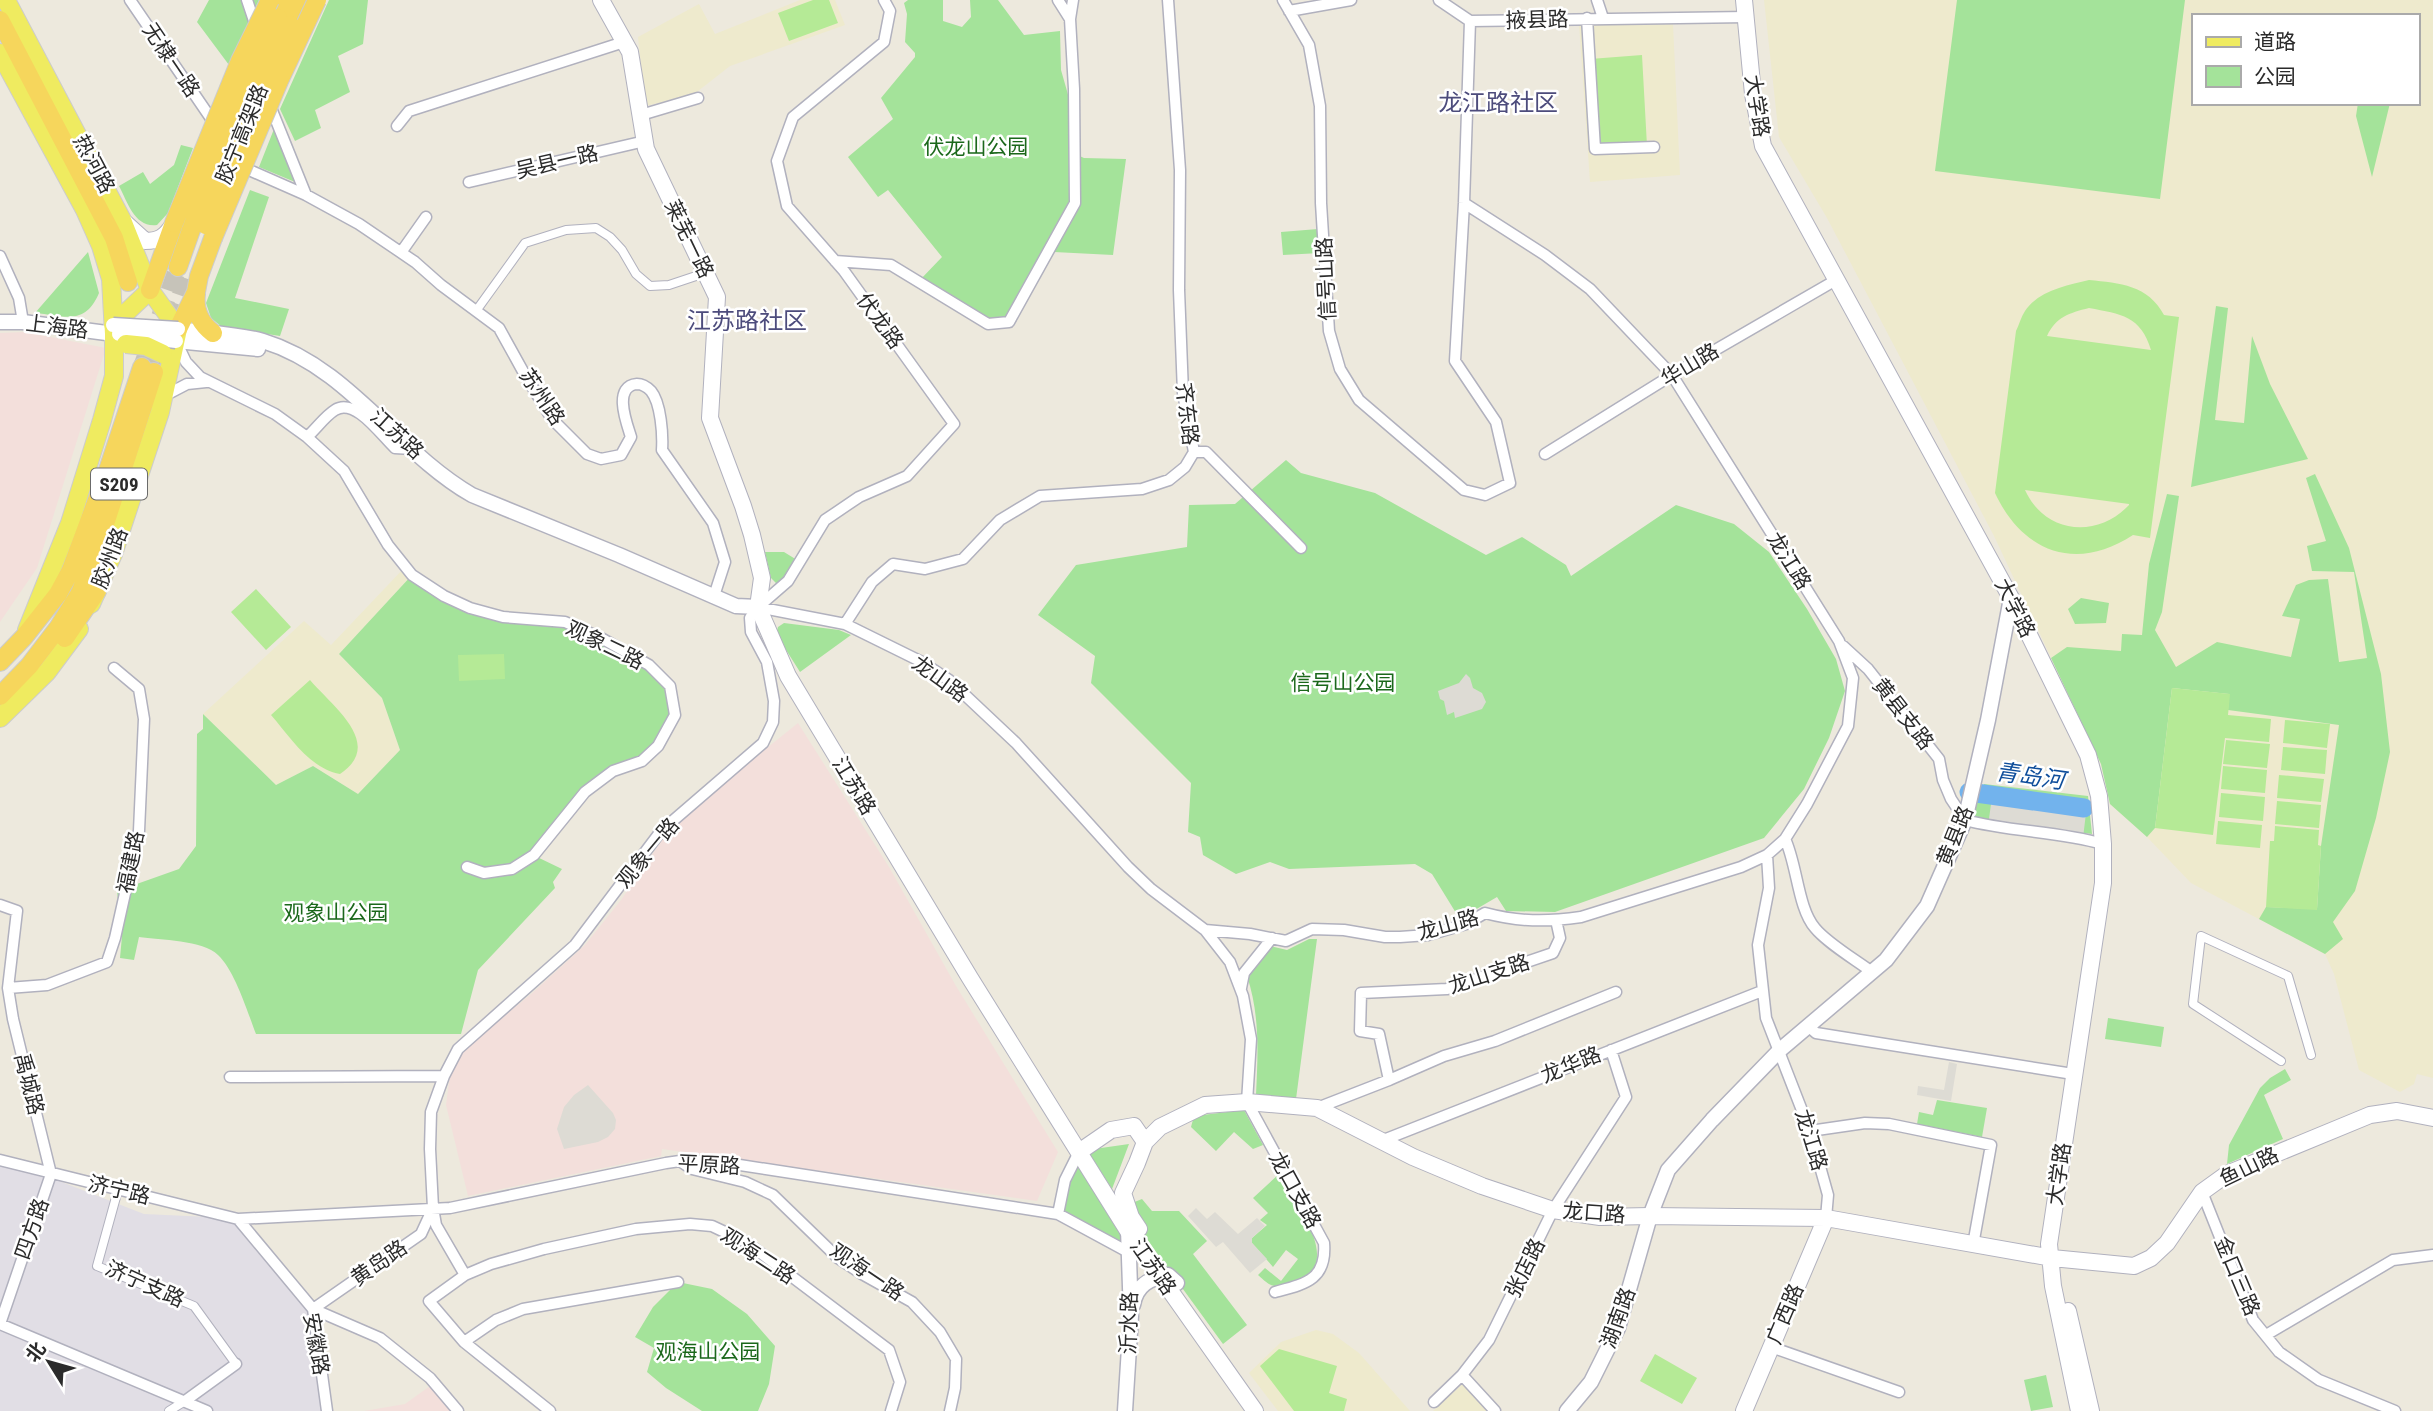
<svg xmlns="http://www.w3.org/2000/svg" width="2433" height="1411" font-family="'Roboto Condensed','Noto Sans SC',sans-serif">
<rect width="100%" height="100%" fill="#ede9dd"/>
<path fill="#e1dee5" d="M0,1158L144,1214L231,1218L307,1310L324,1411H0Z"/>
<path fill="#eeeacd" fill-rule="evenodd" d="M800,0H835L845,25L730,66L693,95L645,106L638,37L699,4L715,34Z
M1764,0H2433V1078L2417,1074L2414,1084L2400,1092L2359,1070L2334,974L2325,954L2191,883L2147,837L2110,804L2101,764L1994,536L1827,218L1779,137ZM2193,16H2417V103H2193Z
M1579,24H1673L1680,175L1590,182Z
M405,567L412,575L339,654L382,698L400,750L358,794L313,766L276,785L203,714L304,621L331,645Z
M1316,1330L1333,1334L1359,1353L1410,1411H1278L1249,1373L1281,1342Z
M1467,1380L1496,1411H1433Z"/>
<path fill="#f3dfdb" d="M25,332L106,348L37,568L0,622V333Z
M798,723L889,867L956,986L1058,1152L1037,1201L662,1149L661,1156L468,1196L446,1105L450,1075L457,1059L468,1045L530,995L585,945L621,900L673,824Z
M430,1386L451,1411H364L405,1404Z"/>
<path fill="#a4e39a" d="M209,0H259L229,65L197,22Z
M329,0H368L363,44L338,56L350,92L315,110L321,128L295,141L280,109Z
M908,0H943V21L962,27L971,17L970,0H998L1024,35L1060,31L1061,70L1069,98L1073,153L1084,158L1126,159L1113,255L1054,252L1001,326L919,281L942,257L888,190L878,197L848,157L893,119L881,98L915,57V53L905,42L907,14L904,3Z
M1957,0H2185L2160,199L1935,171Z
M2358,103H2390L2372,177L2356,116Z
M274,129L295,182L259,167Z
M181,145L193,148L168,213L157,225C135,228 128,203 119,186L143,172L150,184L174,165Z
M250,190L269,197L235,298L289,309L280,336L222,327L211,318L206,303Z
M1318,229L1320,253L1283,255L1281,232Z
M88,252L99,293C85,326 65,316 35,313Z
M2216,306L2228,308L2215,420L2244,423L2252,336L2270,384L2308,459L2191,487Z
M1286,460L1301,473L1375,493L1486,555L1522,537L1566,565L1571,576L1676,505L1734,524L1769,552L1807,609L1836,659L1845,691L1829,738L1804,789L1764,838L1555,912L1506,911L1497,897L1468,914L1463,908L1456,913L1432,874L1415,864L1289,869L1270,862L1236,874L1203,855L1200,837L1188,832L1191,783L1091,683L1095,656L1038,615L1076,565L1187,547L1189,505L1235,504Z
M2315,474L2349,548L2381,674L2390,752L2376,818L2355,891L2333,922L2343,939L2325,954L2259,919L2266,907L2317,909L2321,846L2339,725L2228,710L2229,694L2172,688L2155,828L2147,837L2110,804L2101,764L2051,658L2067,647L2121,651L2122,634L2142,635L2149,564L2167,494L2179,496L2162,612L2155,630L2176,667L2217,642L2291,657L2300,619L2282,616L2296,585L2309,580L2328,579L2339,662L2367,658L2354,572L2312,571L2307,546L2326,541L2306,478Z
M765,552H784L797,560L781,584L776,583L771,578Z
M412,575L470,608L565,622L601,638L670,686L675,715L658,746L585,792L535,856L562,869L553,882L555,888L478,970L461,1034H256C247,1011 235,971 218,955C203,940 160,940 139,937L134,960L120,958L122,936L117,891L179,869L196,846L197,734L203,729V714L276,785L313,766L358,794L400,750L382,698L339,654Z
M2081,598L2109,603L2106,623L2075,624L2068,609Z
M784,623L839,630L851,635L800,672L776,634L778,627Z
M1984,784L2088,796L2092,834L1969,818Z
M1309,939H1317L1296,1099L1256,1095C1258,1054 1260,1015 1247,976L1270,946L1287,950Z
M2108,1018L2164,1027L2161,1047L2105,1039Z
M2285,1069L2291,1080L2264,1095L2283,1139L2227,1164L2229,1145L2260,1088L2270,1078Z
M1937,1100L1987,1108L1982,1137L1917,1124L1919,1112L1933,1115Z
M1244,1110L1263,1145L1253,1149L1234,1132L1216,1151L1191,1127L1194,1116Z
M1129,1144L1112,1189L1087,1150Z
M1079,1159L1124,1229L1120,1243L1063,1212L1069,1183Z
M1280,1173C1295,1202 1348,1269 1292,1283C1274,1288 1272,1288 1258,1275L1265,1268L1281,1281L1298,1259L1286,1250L1273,1267L1252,1243V1238L1267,1225L1260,1220L1268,1213L1253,1198Z
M1142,1199L1152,1211H1179L1207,1241L1193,1254L1247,1325L1223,1344L1137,1226L1132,1203Z
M678,1282L712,1289L747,1314L775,1346L769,1384L758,1411H702L666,1388L647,1372L654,1348L635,1337L653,1307Z
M2046,1375L2053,1407L2031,1411L2024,1380Z"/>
<path fill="#b5ea96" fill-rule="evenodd" d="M813,0H829L838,23L789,41L778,13Z
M1642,55L1647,146L1595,149L1590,59Z
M2089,280C2120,283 2148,285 2164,315L2179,317L2150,538L2133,535C2077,572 2023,553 1995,493L2016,331C2019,325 2021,317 2025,311C2038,291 2067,285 2089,280ZM2089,308C2121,314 2141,316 2151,350L2047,336C2056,317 2069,313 2089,308ZM2025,490L2129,504V505C2097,539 2045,534 2025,490Z
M256,589L291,627L266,650L231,612Z
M504,654L505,679L459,681L458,655Z
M310,680C333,707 385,744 340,774C309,768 291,738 271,715Z
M2172,688L2230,694L2228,715L2271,719L2269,742L2225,738L2213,835L2155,828Z
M2285,720L2330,724L2327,748L2283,743Z
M2226,740L2270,744L2267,768L2223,764Z
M2283,747L2327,750L2325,774L2281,770Z
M2223,766L2267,770L2265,793L2221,789Z
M2279,775L2324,779L2321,802L2277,798Z
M2221,793L2265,797L2263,821L2219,817Z
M2277,801L2321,805L2319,828L2275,824Z
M2218,821L2262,825L2260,848L2216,844Z
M2275,826L2319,830L2318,845L2321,846L2317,910L2266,907L2270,841H2274Z
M1279,1349L1337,1366L1329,1393L1347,1399L1344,1411H1294L1260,1366Z
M1655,1354L1697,1378L1682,1404L1640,1381Z"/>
<path fill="#dddbd4" d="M1466,674L1470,678L1473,688L1482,693L1486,702L1482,709L1455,718L1454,712L1447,715L1444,701L1440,699L1438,691L1459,683Z
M1991,804L2086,813L2083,838L1988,826Z
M1949,1062L1957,1064L1951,1101L1917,1095L1918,1086L1944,1090Z
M588,1085L613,1113L616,1120L615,1129L608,1137L598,1142L564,1149L557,1129L564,1107L574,1095Z
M1196,1208L1207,1219L1215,1212L1238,1234L1257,1218L1265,1226L1252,1238V1243L1267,1259L1250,1273L1223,1242L1216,1247L1188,1216Z"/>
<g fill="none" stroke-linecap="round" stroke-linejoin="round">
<path stroke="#72b3ed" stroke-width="19" d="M1969,792L2084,808"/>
<path stroke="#c6c3b9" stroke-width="18" stroke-dasharray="18 9" stroke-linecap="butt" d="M142,367L178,267
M154,372L189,271"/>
<defs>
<path id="pedestrian" d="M476,311L525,243L566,230L596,228L610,237L622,250L636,274L650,286L669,285L705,273
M2281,1061L2193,1004L2201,936L2288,976L2311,1055
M118,1190L97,1266L194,1306L236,1364
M169,1411L185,1401"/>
<path id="minor" d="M130,0L212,120
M247,0L256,27
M1283,0L1309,45L1320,106L1321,203L1329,331L1340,369L1359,400L1464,490L1485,495L1510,483L1496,422L1455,361L1464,203L1470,21
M1439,0L1470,21
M1597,0L1603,18
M1289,11L1351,0
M1587,18L1595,149L1654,147
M1070,19L1073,0
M1470,21L1747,17
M269,103L306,195
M641,115L698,98
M397,126L409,111L624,42
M240,166L306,195L359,224L415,262L441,285L499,328L525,375L552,419L587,454L601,459L621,455L631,437C627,424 612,386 637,384C642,384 647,387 651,391C661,403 663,435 662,450L713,523L725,562L714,596
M469,182L645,141
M402,251L426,217
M0,256L19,298L23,322
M835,261L891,265L988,324L1009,322L1075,203L1074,89L1070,19L1058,0
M176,341L186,362L200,377L275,414L307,437L344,471L388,545L412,575L444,596L470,608L503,617L565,622L601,638L649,665L670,686L675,715L658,746L642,761L613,771L585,792L534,855L512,869L484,873L467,867
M164,396L187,384L206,382
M307,437C316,429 325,416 335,410C355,397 381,435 395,448L412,449
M1194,452H1206L1301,548
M1545,454L1672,375L1836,280
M758,607L845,624L920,661L949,680L1016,743L1128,867L1151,889L1205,930L1230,962L1243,996L1251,1039L1247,1102L1324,1243C1327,1280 1305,1284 1275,1292
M845,624L872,582L893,564L925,569L963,559L1000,520L1040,496L1142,489L1169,480L1185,467L1194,452L1183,393L1179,290L1180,170L1168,0
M1843,646L1868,669L1939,759L1943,780L1951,799L1965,820C2010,832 2058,831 2103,844
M1785,839C1797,864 1798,909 1815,928C1827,943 1856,960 1872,972
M1767,855L1769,888L1758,945L1766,1018L1810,1131L1828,1195L1826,1218
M0,905L17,911L8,988L13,1019L51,1174
M1205,930L1250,934L1286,941L1312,929L1344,930L1385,937H1400L1428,935L1466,924L1485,913C1519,922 1546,922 1581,917L1741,867L1767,855L1785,839L1807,804L1848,726L1853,678L1839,641L1672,375L1590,289L1545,255L1464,203
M8,988L47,985L107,962L115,938L139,831L144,719L139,689L114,668
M1241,988L1244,973L1272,938
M1808,1026L1816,1033L2073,1074
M230,1077L444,1076
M1389,1080L1444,1056L1495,1041L1616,992
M1317,1108L1389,1080L1379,1034L1360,1031L1361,993L1447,989L1553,953L1560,938L1556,920
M1810,1131L1865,1123L1889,1124L1991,1145L1973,1245
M1381,1141L1762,991
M0,1160L238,1219L450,1208L666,1163L680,1161H714L1058,1214L1130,1253
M680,1161L692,1169L745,1182L773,1195L838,1258L862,1274L912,1302L940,1332L956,1359L955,1388L950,1411
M51,1174L0,1324L207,1411
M2202,1192L2253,1320L2279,1352L2319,1380L2395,1411
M1058,1214L1065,1180L1079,1152
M238,1219L313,1309L327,1411
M465,1275L436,1225L433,1208L430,1149L431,1112L444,1076L458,1049L575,945L661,831L763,743L773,722L774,701L767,662L751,632L750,618L758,607L788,581L825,520L859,497L907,476L954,424L844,271L787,206L777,161L793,117L884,42L890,11L884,0
M313,1309L380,1338L430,1378L458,1411
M313,1309L421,1234L433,1208
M2266,1335L2393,1260L2433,1255
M464,1342L496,1320L523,1309L678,1282
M1771,1347L1899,1392
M1462,1375L1495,1411
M185,1401L236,1364
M1434,1402L1462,1375L1489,1340L1553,1210L1626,1097L1611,1050
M550,1411L464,1342L429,1301L465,1275L491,1264L544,1249L636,1229L690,1224L712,1226L746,1242L889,1350L900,1382L891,1411"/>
<path id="tertiary" d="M0,322H23L114,334
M178,329C206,333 235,333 263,341C349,367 397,452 472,495L619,555L736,606L758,607
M176,341L258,349
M1133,1305C1136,1285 1150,1278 1168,1275L1177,1283
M1125,1411L1131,1316L1128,1229
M1567,1411L1591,1382L1618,1328L1650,1216L1668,1170L1712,1120L1780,1050L1886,960L1927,906L1965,820L1988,720L2011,598"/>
<path id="secondary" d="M601,0L630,52L646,149L717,297L710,418L743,506L752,535L762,578L758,607L788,676L970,978L1128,1231L1255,1411
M1744,0L1753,94L1763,146L2011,598L2088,755L2099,796L2103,844V883L2049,1244L2053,1286L2079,1411
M123,221L145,241C159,241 165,237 173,225
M1079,1152L1111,1130L1134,1126L1145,1142
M1123,1193L1137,1163L1145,1142L1160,1127L1205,1105L1247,1102L1317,1108L1413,1157L1482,1186L1553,1210L1600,1217L1650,1216L1826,1218L2052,1258L2134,1266L2151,1258L2167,1243L2202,1192L2227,1174L2370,1115L2397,1111L2433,1118
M1123,1193L1131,1217L1139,1229
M2068,1311L2091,1411
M1744,1411L1826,1218"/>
<path id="primary" d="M6,0L122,220L150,290L178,329L160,412L113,554L91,604
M0,53L85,210L101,246L111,279L114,334V376L102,420L70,523L27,630
M113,325L150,290
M0,718L47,672L79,629"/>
<path id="trunk" d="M278,18L287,0
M0,20L114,238L128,282
M290,25L302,0
M178,267L191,230
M150,290L174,223
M196,294C194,310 200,323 213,333
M178,329L196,292L199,276L213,238
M65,638L97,591
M0,662L24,637L58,594L71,570L106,476L142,367
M0,696L29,666L58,628L80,593L94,558L154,372"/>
</defs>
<use href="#pedestrian" stroke="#b1b1be" stroke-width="10"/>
<use href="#minor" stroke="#b1b1be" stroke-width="13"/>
<use href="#tertiary" stroke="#b1b1be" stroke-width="17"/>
<use href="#secondary" stroke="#b1b1be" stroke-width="18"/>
<use href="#primary" stroke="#ccc" stroke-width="20"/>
<use href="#trunk" stroke="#ccc" stroke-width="20"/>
<use href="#pedestrian" stroke="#fff" stroke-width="8"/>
<use href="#minor" stroke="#fff" stroke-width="10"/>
<use href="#tertiary" stroke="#fff" stroke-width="14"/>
<use href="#secondary" stroke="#fff" stroke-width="16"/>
<use href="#primary" stroke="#efeb60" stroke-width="18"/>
<use href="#trunk" stroke="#f6d65c" stroke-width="18"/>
<defs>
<path id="tertiary-bridge" d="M113,325L178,329
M119,334L176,341"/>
<path id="primary-bridge" d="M126,344L146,346L163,354"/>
<path id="trunk-bridge" d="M174,223L240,61L270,0
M206,225L244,127L290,25
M191,230L231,121L278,18
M213,238L279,81L317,0"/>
</defs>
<use href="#tertiary-bridge" stroke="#b1b1be" stroke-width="17" stroke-linecap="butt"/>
<use href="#primary-bridge" stroke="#ccc" stroke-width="20" stroke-linecap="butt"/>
<use href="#trunk-bridge" stroke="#ccc" stroke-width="20" stroke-linecap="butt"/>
<use href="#tertiary-bridge" stroke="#fff" stroke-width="14"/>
<use href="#primary-bridge" stroke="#efeb60" stroke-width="18"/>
<use href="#trunk-bridge" stroke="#f6d65c" stroke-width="18"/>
</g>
<g text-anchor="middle" stroke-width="5" stroke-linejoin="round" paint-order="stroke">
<rect fill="#fff" stroke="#6b6b6b" stroke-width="2" x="91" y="468.5" width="56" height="31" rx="5"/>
<g font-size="19" font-weight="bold" fill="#2b2b2b">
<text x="119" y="491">S209</text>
</g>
<g font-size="21" fill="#2b2b2b" stroke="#fff">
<text transform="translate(1537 20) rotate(-2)" y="7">掖县路</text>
<text transform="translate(171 60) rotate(56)" y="7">无棣一路</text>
<text transform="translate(1757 106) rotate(81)" y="7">大学路</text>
<text transform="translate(242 134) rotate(-68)" y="7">胶宁高架路</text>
<text transform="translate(557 162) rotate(-13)" y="7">吴县一路</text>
<text transform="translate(94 164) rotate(62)" y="7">热河路</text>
<text transform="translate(689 239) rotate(64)" y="7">莱芜一路</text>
<text transform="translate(1326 279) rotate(-93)" y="7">信号山路</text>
<text transform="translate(880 321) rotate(54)" y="7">伏龙路</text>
<text transform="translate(57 327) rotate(7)" y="7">上海路</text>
<text transform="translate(1690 365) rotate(-31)" y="7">华山路</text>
<text transform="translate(542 397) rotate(56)" y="7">苏州路</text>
<text transform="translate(1187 414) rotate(83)" y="7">齐东路</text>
<text transform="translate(397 434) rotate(42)" y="7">江苏路</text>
<text transform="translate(110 558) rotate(-69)" y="7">胶州路</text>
<text transform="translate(1789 561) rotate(58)" y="7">龙江路</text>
<text transform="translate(2015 608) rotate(63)" y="7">大学路</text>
<text transform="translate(605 645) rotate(26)" y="7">观象二路</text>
<text transform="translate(940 679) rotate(36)" y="7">龙山路</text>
<text transform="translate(1903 714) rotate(52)" y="7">黄县支路</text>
<text transform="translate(854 786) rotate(59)" y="7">江苏路</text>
<text transform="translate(1955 836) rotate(-68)" y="7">黄县路</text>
<text transform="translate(648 853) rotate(-50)" y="7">观象一路</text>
<text transform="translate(131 862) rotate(-79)" y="7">福建路</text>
<text transform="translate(1448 925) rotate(-15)" y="7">龙山路</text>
<text transform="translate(1489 974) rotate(-18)" y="7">龙山支路</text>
<text transform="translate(1571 1065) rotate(-22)" y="7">龙华路</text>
<text transform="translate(29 1084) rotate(76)" y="7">禹城路</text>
<text transform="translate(1811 1140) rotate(73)" y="7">龙江路</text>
<text transform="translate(709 1165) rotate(3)" y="7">平原路</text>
<text transform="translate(2249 1167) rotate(-26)" y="7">鱼山路</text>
<text transform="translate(2059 1174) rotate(-82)" y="7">大学路</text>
<text transform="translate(119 1190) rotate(13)" y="7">济宁路</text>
<text transform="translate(1295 1190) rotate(61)" y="7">龙口支路</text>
<text transform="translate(1594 1213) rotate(4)" y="7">龙口路</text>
<text transform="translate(32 1229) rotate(-71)" y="7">四方路</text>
<text transform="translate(758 1256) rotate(33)" y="7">观海二路</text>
<text transform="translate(379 1263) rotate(-35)" y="7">黄岛路</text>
<text transform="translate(1153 1267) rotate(55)" y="7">江苏路</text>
<text transform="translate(1525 1268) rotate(-64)" y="7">张店路</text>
<text transform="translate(867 1272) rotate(34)" y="7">观海一路</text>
<text transform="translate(2237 1276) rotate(67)" y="7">金口三路</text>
<text transform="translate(145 1284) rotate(24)" y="7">济宁支路</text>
<text transform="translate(1785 1314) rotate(-67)" y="7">广西路</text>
<text transform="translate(1618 1318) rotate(-70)" y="7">湖南路</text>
<text transform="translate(1129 1323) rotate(-88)" y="7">沂水路</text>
<text transform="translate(316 1344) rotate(80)" y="7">安徽路</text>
</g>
<g font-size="21" fill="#1b681b" stroke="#fff">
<text x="976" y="154">伏龙山公园</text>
<text x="1343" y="690">信号山公园</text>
<text x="336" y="920">观象山公园</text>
<text x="708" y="1359">观海山公园</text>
</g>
<g font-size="23" font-style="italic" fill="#0f4e9b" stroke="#fff">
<text transform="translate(2030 776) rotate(8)" y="8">青岛河</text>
</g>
<g font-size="24" fill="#4d4c7c" stroke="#fff">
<text x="1498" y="111">龙江路社区</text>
<text x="747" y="329">江苏路社区</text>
</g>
</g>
<rect x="2192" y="14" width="228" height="91" fill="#ffffff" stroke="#aaaaaa" stroke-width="2"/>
<rect x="2206" y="37" width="35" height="10" fill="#efeb60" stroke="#aaaaaa" stroke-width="2"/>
<text x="2254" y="49" font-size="21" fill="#2b2b2b">道路</text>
<rect x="2206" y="66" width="35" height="21" fill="#a4e39a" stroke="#aaaaaa" stroke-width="2"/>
<text x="2254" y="84" font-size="21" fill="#2b2b2b">公园</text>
<g transform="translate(49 1362) rotate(307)" stroke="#ffffff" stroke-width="5" paint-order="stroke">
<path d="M0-5L12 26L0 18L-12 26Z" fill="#2b2b2b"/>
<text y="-10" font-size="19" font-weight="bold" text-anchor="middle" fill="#2b2b2b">北</text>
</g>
</svg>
